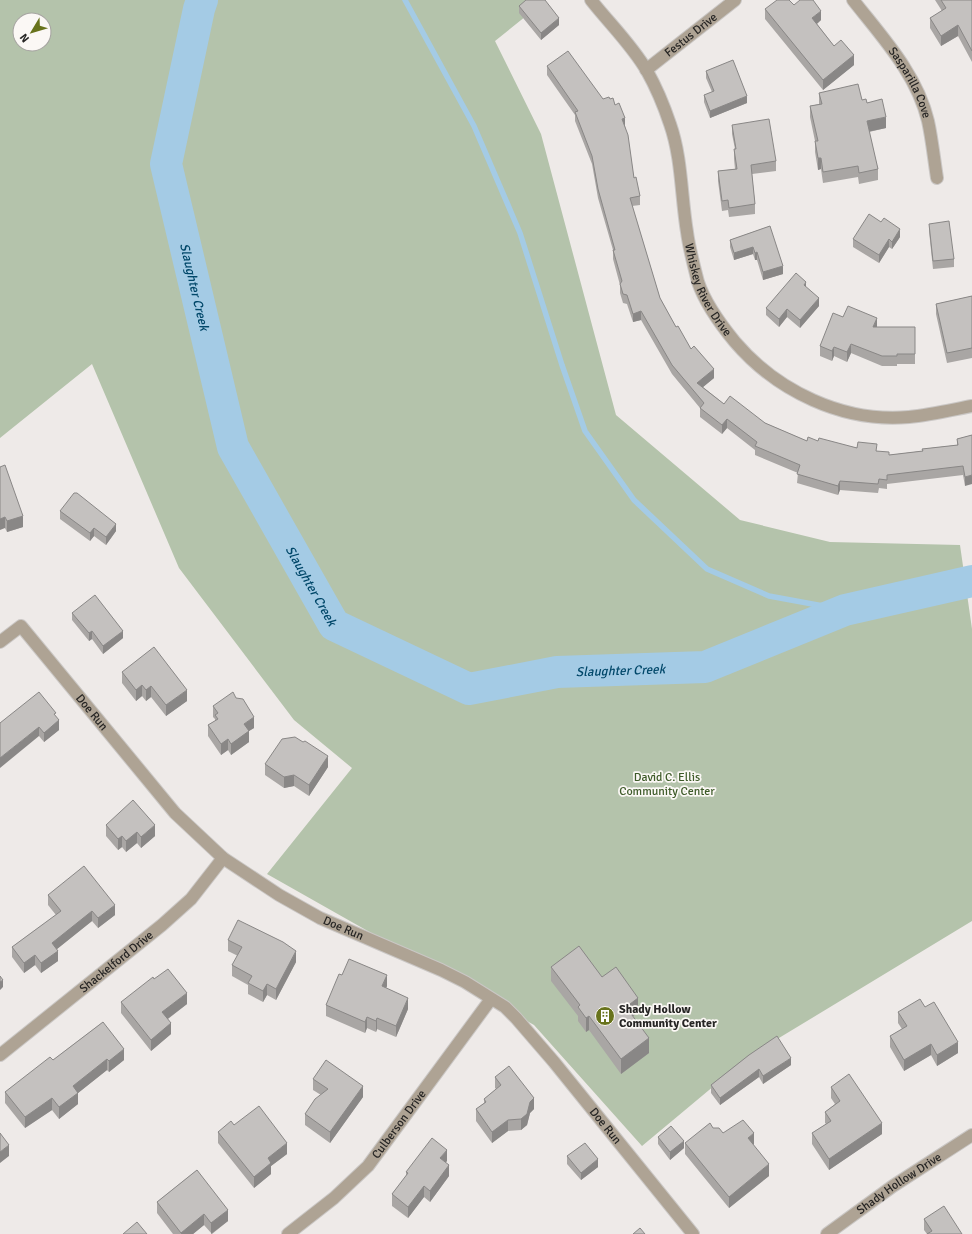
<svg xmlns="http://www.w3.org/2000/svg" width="972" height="1234" font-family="Signika,sans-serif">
<rect width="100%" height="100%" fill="#eeeae8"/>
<path fill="#b4c3ab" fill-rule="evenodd" d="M0,0H546L495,41L541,134L616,415L740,520L830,542L960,545L972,629V921L751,1055L642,1146L534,1025L267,874L352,768L294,720L179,568L92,364L0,438ZM20,20H44V44H20Z"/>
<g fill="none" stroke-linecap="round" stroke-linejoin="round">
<path stroke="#a4cbe5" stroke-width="5.5" d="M405,0L474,126L520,233L562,365L585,431L634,500L707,569L769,596L845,610"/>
<path stroke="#a4cbe5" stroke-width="32" id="s1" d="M202,0L199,9L166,164L233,447L334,625L469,689L557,672L705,667L845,610L972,581"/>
<defs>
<g id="minor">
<path id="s2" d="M591,0C609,23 632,45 647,71C656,87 664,106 670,124C682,158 681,196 687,232C689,248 694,266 698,282C705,303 721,325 735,342C777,391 843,423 909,417C930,415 951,410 972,406"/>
<path id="s3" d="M853,0C882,37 917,74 928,121C932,139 934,159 937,178"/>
<path id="s4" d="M646,70L735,0"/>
<path id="s5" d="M0,642L21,626L175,813L223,858L279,895L320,918L441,970L465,982L505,1007L516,1018L554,1062L693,1234"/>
<path id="s6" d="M0,1055L162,925L191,899L223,858"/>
<path id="s7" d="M288,1234L334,1198L368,1166L491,999"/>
<path id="s8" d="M827,1234L893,1186L972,1135"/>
</g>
</defs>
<use href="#minor" stroke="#cac7c5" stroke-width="14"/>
<use href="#minor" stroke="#aea394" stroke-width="12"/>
</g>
<path fill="#a9a6a4" d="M935,0H972V62L958,36L941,46L930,28V18L942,11Z
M794,5L821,20L817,24L834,46L854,65L823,90L765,19V9Z
M519,6L559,25L541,40L519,13Z
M547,66L603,99H610L615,105L625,126L634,178L640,196V205L632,206L660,298L676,327L691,349L714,378L703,387L724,404L765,423L807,441H818L877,451L889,455L922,451V449L957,445V439L972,435L965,486L963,475L887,484V489L879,488L878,493L840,490L838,495L797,483L798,473L755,455V450L727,428L722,434L700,417V408L672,374L641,320L633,322L627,304L623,303L620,293V285L613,259V250L598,198L592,164L575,121V115L547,75Z
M706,71L747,103L710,118L704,102V95L712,92L706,78Z
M819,93L862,100L867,103L886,128L869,132L878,169V180L859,184L858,177L823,183L821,169L818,170L815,152V141L810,117V106L819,104Z
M732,125L776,161V171L752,174L755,204V214L729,217L728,210L722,211L718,181V171L735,169L734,159V149H735L732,134Z
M929,224L954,259V267L933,269L929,231Z
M770,226L783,274L763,280L757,260H755L753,254L734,260L730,247V240Z
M900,237L892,249L889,247L879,263L853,247V239Z
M806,288L819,306L800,328L787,317L779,327L766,315V308Z
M972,296V358L947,363L936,314V304Z
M843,317L877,327H915V364H897V366H882L851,353L847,362L834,356L832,361L820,356V346Z
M0,467L23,527L7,532L5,528Z
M60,511L116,531L106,545L94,536L90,541L60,519Z
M72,613L123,638L103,654L92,639L89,641L72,620Z
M122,672L187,701L166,716L151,697L146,701L142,696L136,701L122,683Z
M213,706L254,728L249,731V742L231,755L228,750L221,755L208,736V725L215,721V719L213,717Z
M56,716L59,730L44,742L39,736L0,723Z
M303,742L328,767L309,796L294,786L284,788L265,775V764Z
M106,825L155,836L141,848L137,843L126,852L122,847L118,850L106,836Z
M48,895L115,915L98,928L92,921L57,949L58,961L41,973L35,965L24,973L12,957V947L56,915L48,905Z
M228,940L296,962L276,1000L267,995L263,1002L248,994V985L232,976V965L238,956L228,951Z
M551,967L602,977L638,1012L632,1016L649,1053L621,1074L589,1030L586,1032L578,1021V1016L551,981Z
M342,975L387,986L386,988L408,1009L396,1037L377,1029L376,1032L367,1028L365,1033L326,1016V1005Z
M154,979L187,1004L168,1019L171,1034L151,1051L121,1013V1002Z
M925,1007L958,1053L937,1066L931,1055L904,1071L890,1047V1036L902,1029L898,1023V1012Z
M103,1022L124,1060L109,1072L107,1070L78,1093V1104L59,1119L52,1110L25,1128L5,1103V1092L53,1060Z
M749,1055L791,1065L763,1084L759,1077L720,1105L711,1093V1085Z
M495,1077L534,1109L530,1113L527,1125L521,1130L508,1131L492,1143L476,1121V1109L484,1103V1099L496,1089L495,1088Z
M313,1079L363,1097L330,1143L305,1125V1114L321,1095L313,1090Z
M831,1087L882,1134L829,1170L812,1144V1133L826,1124L825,1123V1112L835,1104L831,1098Z
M234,1125L287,1154L271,1166V1174L254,1188L218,1143V1132Z
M723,1133L754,1144L753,1145L769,1176L729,1208L685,1154V1143Z
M658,1137L684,1148L670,1160L658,1144Z
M567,1156L598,1167L581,1180L567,1164Z
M447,1161L446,1162L449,1176L430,1202L424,1197L408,1218L392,1206V1194L406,1176V1172Z
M197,1170L228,1221L212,1234L204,1225L193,1234H173L157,1213V1202Z
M924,1219L962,1234H927L924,1230Z"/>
<path fill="#898786" d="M821,11V20L812,28V18Z
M559,18V25L541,40V33Z
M958,25V36L941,46V36Z
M854,55V65L823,90V80Z
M747,96V103L710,118V111Z
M886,117V128L867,132V121Z
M625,118V127L622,119Z
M818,158H821V169L818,170Z
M900,229V237L892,249V242Z
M889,239V247L879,263V255Z
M753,247V254L734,260V253Z
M757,252V260H755V253Z
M783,266V274L763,280V272Z
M806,282V289L804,285Z
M819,298V306L800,328V320Z
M787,309V317L779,327V319Z
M641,311V320L633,322V314Z
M877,318V328L873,327Z
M851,344V353L847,362V352Z
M834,347V356L832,361V351Z
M714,369V378L697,392V383Z
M727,419V428L722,434V425Z
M972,475V484L965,486V477Z
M840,481V490L838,495V486Z
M23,516V527L7,532V521Z
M5,517V528L0,530V519Z
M116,524V531L106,545V537Z
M94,528V536L90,541V533Z
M92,631V639L89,641V633Z
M123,631V638L103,654V646Z
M142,685V696L136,701V690Z
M151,686V697L146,701V690Z
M187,690V701L166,716V705Z
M254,717V728L249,731V742L231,755V744L244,724Z
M59,720V730L44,742V733Z
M39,727V736L0,768V758Z
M228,739V750L221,755V744Z
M328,756V767L309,796V785Z
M294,775V786L284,788V777Z
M155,825V836L141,848V837Z
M137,832V843L126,852V841Z
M122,836V847L118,850V839Z
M115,905V915L98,928V918Z
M92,911V921L52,953V943Z
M58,951V961L41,973V963Z
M296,951V962L276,1000V989Z
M35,955V965L24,973V963Z
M387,975V986L382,997V986Z
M3,980V987L0,990V982Z
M267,984V995L263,1002V991Z
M187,993V1004L162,1023V1012Z
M408,998V1009L396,1037V1026Z
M638,998V1012L626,1022V1007Z
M589,1016V1030L586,1032V1018Z
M367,1017V1028L365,1033V1022Z
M377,1018V1029L376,1032V1021Z
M171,1023V1034L151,1051V1040Z
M649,1038V1053L621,1074V1059Z
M958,1042V1053L937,1066V1055Z
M931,1044V1055L904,1071V1060Z
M124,1049V1060L109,1072V1061Z
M791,1058V1065L763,1084V1076Z
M107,1059V1070L73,1097V1086Z
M759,1069V1077L720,1105V1098Z
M363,1086V1097L330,1143V1132Z
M78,1093V1104L59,1119V1107Z
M52,1098V1110L25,1128V1117Z
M534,1098V1109L530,1113L527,1125L521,1130V1119L530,1102Z
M508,1120V1131L492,1143V1132Z
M882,1123V1134L829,1170V1159Z
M754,1133V1144L748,1149V1138Z
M684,1141V1148L670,1160V1152Z
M287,1143V1154L271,1166V1174L254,1188V1177L268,1158Z
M9,1145V1156L0,1163V1152Z
M447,1150V1161L440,1169V1158Z
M598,1159V1167L581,1180V1173Z
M769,1164V1176L729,1208V1197Z
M449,1165V1176L430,1202V1191Z
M424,1186V1197L408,1218V1207Z
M228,1210V1221L211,1234V1223Z
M204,1214V1225L193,1234H181V1233Z"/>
<path fill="#c4c1bf" stroke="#898786" d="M526,0H545L559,18L541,33L519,6Z
M777,0H789L794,5L800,0H813L821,11L812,18L834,46L841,40L854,55L823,80L765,9Z
M941,0H972V51L958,25L941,36L930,18L946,8Z
M568,51L603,99L609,97L610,99L613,98L615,105L619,103L625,118L622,119L628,135L634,178L636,177L640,196L630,198L660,298L676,327L678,326L691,349L694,346L714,369L697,383L724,404L730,396L765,423L807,441L808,437L818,441L819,438L857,448L858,442L877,444L876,451L889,452V455L923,451L922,449L958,445L957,439L972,435V475L965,477L963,466L887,475V480L879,479L878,484L840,481L838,486L797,474L800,465L755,446L757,442L727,419L722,425L700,408L704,403L672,365L641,311L633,314L627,295L623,294L620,284L622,281L613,250H615L598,189L592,156L575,112L578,111L547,66Z
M733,60L747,96L710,111L704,95L714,91L706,71Z
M858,84L862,100L866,99L867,103L882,99L886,117L867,121L878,169L859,173L858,166L823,172L821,158H818L815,141H818L810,106L822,104L819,93Z
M769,119L776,161L751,165L755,204L729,208L728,200L722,201L718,171L737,169L734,149H736L732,125Z
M869,214L881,222L884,218L900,229L892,242L889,239L879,255L853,239Z
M949,221L954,259L933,261L929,224Z
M770,226L783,266L763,272L757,252L755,253L753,247L734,253L730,240Z
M796,273L806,282L804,285L819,298L800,320L787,309L779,319L766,308Z
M972,296V348L947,353L936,304Z
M848,306L877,318L873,327H915V354H897V356H882L851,344L847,352L834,347L832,351L820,346L833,313L843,317Z
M5,465L23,516L7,521L5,517L0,519V467Z
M74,493H77L116,524L106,537L94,528L90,533L60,511Z
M95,595L123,631L103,646L92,631L89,633L72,613Z
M154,647L187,690L166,705L151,686L146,690L142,685L136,690L122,672Z
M39,692L56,713L54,714L59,720L44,733L39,727L0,758V723Z
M233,692L236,698L243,699L254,717L244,724L249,731L231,744L228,739L221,744L208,725L218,719L215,715L218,713L213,706Z
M295,737L303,742L305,741L328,756L309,785L294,775L284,777L265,764L282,739Z
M133,800L155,825L141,837L137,832L126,841L122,836L118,839L106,825Z
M84,866L115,905L98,918L92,911L52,943L58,951L41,963L35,955L24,963L12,947L61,911L48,895Z
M238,920L283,942L296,951L276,989L267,984L263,991L248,983L252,976L232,965L242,947L228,940Z
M579,946L602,977L616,967L638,998L626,1007L649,1038L621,1059L589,1016L586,1018L578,1007L580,1005L551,967Z
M349,959L387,975L382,986L408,998L396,1026L377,1018L376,1021L367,1017L365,1022L326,1005L339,974L342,975Z
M168,969L187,993L162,1012L171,1023L151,1040L121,1002L153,977L154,979Z
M0,976L3,980L0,982Z
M920,999L925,1007L934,1002L958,1042L937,1055L931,1044L904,1060L890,1036L907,1026L898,1012Z
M103,1022L124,1049L109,1061L107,1059L73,1086L78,1093L59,1107L52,1098L25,1117L5,1092L50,1057L53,1060Z
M777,1036L791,1058L763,1076L759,1069L720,1098L711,1085L749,1055Z
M326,1060L363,1086L330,1132L305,1114L315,1099L328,1089L313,1079Z
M509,1066L534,1098L530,1102L527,1114L521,1119L508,1120L492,1132L476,1109L486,1102L484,1099L501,1085L495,1077Z
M849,1074L882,1123L829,1159L812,1133L831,1121L825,1112L840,1101L831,1087Z
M259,1106L287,1143L268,1158L271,1163L254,1177L218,1132L231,1121L234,1125Z
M743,1120L754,1133L748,1138L769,1164L729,1197L685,1143L710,1123L713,1128H719L723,1133Z
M671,1126L684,1141L670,1152L658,1137Z
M0,1133L9,1145L0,1152Z
M432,1138L447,1150L440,1158L449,1165L430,1191L424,1186L408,1207L392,1194L408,1173L406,1172Z
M585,1143L598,1159L581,1173L567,1156Z
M197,1170L228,1210L211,1223L204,1214L181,1233L157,1202Z
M944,1206L962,1234H927L932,1231L924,1219Z
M137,1222L147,1234H123Z
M640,1228L645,1234H633Z"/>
<defs>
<symbol id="building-disc" viewBox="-11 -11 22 22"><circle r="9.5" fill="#68731c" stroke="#fbf8f5"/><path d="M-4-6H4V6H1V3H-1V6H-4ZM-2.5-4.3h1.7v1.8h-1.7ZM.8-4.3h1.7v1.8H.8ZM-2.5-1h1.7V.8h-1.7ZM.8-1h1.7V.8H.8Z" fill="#fff"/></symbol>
</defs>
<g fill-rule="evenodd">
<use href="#building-disc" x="594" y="1005" width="22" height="22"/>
</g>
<g text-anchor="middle" stroke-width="3.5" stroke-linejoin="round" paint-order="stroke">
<g font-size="12" fill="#262524" stroke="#fbf8f5">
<text dy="4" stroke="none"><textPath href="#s4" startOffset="57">Festus Drive</textPath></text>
<text dy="4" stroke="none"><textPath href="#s3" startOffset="101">Sasparilla Cove</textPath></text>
<text dy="4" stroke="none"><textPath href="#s2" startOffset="320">Whiskey River Drive</textPath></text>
<text dy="4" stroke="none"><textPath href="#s5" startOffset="138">Doe Run</textPath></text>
<text dy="4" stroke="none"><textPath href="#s5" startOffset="474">Doe Run</textPath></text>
<text dy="4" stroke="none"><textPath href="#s6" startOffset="149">Shackelford Drive</textPath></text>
<text dy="4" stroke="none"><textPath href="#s7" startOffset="157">Culberson Drive</textPath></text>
<text dy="4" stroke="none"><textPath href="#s5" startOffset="810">Doe Run</textPath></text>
<text dy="4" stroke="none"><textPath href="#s8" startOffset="88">Shady Hollow Drive</textPath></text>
</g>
<g font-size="12" fill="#3d5a28" stroke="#fbf8f5">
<text x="667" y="781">David C. Ellis<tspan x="667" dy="14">Community Center</tspan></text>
</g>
<g font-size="12" font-weight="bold" fill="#262524" stroke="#fbf8f5" text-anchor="start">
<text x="619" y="1013">Shady Hollow<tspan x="619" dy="14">Community Center</tspan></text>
</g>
<g font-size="13" font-style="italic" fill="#004769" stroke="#fbf8f5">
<text dy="5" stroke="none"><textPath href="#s1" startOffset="294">Slaughter Creek</textPath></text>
<text dy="5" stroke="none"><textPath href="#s1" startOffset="618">Slaughter Creek</textPath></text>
<text dy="5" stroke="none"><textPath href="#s1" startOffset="966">Slaughter Creek</textPath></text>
</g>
</g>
<g transform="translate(32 32) rotate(232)"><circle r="19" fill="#fbf8f5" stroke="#a6a4a1"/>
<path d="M0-3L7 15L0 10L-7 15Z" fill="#68731c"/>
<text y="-6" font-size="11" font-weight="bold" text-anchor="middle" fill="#262524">N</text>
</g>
</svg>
